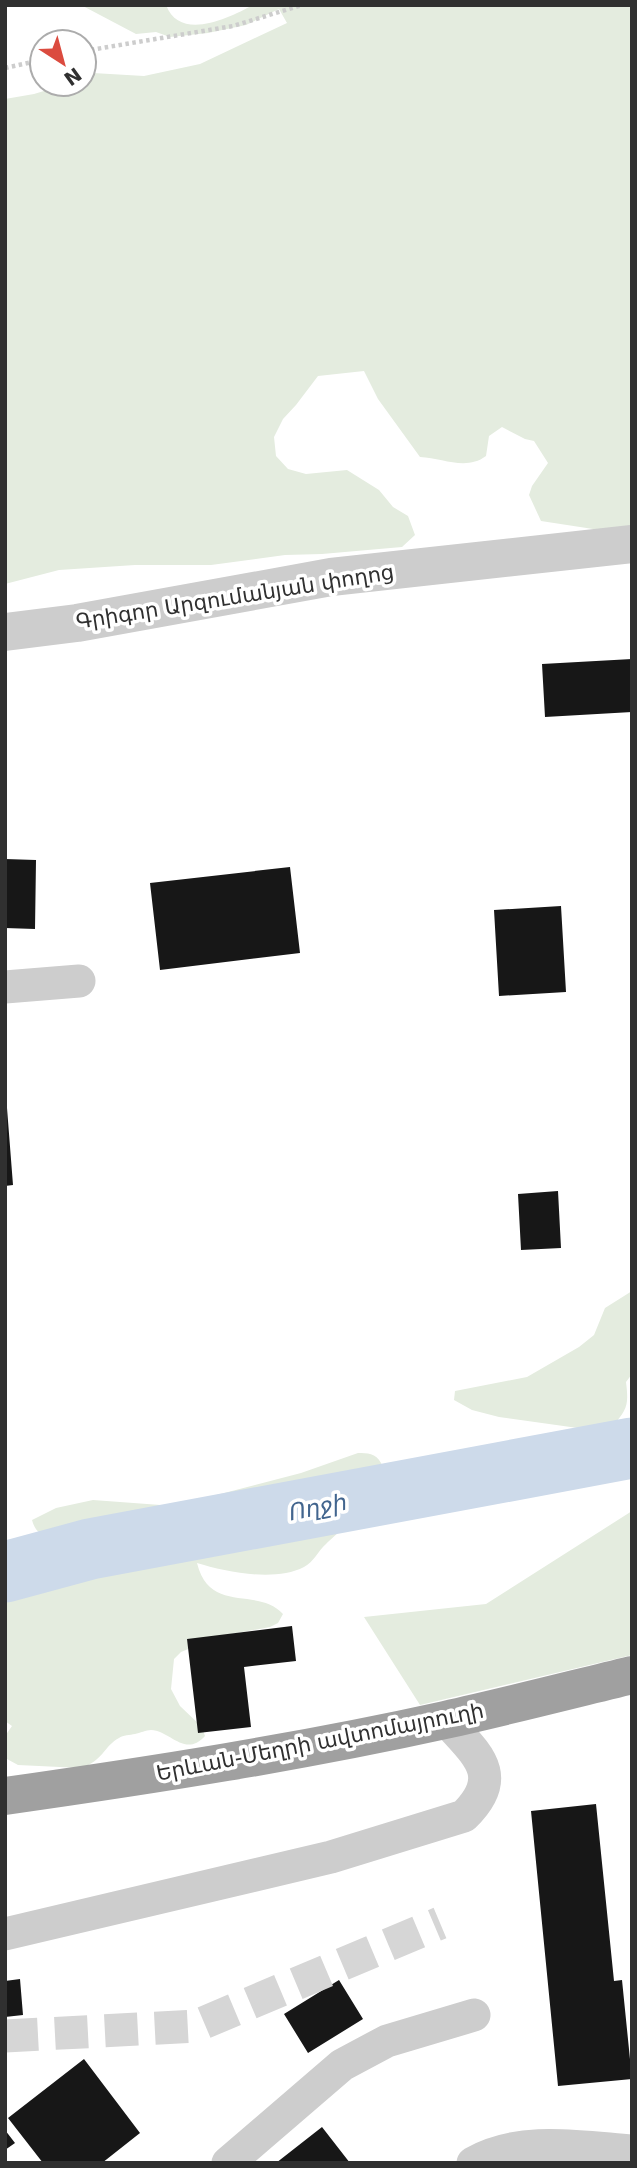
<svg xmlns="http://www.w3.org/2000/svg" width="637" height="2168" font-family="'DejaVu Sans','Noto Sans Armenian',sans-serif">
<rect width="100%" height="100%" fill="#fff"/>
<path fill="#e4ecdf" d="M81,5H166C180,42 229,18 253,5H632V535L541,521L529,495L532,486L548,463L534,441L525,439L502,427L489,436L486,456C466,471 443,458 420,457L378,399L364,371L318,376L296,405L283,419L274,437L276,456L288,469L306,474L347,470L379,490L393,507L408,516L415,535L402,547L322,554L285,555L211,565H135L59,570L5,584V99L34,94L67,84H84V77L93,73L144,76L200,64L287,23L279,9L246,25L208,33L170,37L156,32L136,34Z
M632,1291V1374L626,1382C629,1406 627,1409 612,1427L592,1430L499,1417L472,1410L454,1400L455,1391L527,1377L579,1347L594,1335L605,1308Z
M358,1453C367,1453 376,1453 381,1463C394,1488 342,1528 326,1544C318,1551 314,1562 304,1567C275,1582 226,1572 197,1563C210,1615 258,1586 283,1614L278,1623L270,1627L220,1636L181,1652L174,1659L171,1689L180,1706L202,1727L205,1736C185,1758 171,1731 151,1730C146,1730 140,1733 135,1734C130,1735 123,1735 119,1738C104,1746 103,1761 81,1768L18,1765L7,1759L5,1736L12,1726L5,1721V1552L25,1563L73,1564L102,1569L145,1559L154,1552L152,1543C121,1523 86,1537 52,1537C40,1535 35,1531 32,1520L56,1508L93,1500L174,1506L301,1473Z
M632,1511V1655L420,1705L364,1617L486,1604Z"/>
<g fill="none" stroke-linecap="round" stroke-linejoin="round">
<path stroke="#cddaea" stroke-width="61" d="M5,1572L90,1549L632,1448"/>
</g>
<path fill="#171717" d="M632,659V712L545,717L542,664Z
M5,859L36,860L35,929L5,928Z
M290,867L300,953L160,970L150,883Z
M561,906L566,992L499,996L494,910Z
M5,1108H7L13,1185L5,1186Z
M558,1191L561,1248L521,1250L518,1194Z
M292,1626L296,1661L244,1667L251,1727L198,1733L187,1639Z
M596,1804L614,1981L622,1980L632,2079L558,2086L531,1811Z
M20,1979L23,2015L5,2017V1981Z
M339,1980L363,2019L308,2053L284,2014Z
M84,2059L140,2133L102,2163H43L8,2118Z
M322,2127L350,2163H276Z
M5,2130L15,2143L5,2150Z"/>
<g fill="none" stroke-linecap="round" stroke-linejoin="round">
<path stroke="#d6d6d6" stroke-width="33" stroke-dasharray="33 17" stroke-linecap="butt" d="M5,2036L196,2026L440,1923"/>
<path stroke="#cdcdcd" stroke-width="4.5" stroke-dasharray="3.5 3.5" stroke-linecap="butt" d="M84,51L233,26L302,5
M5,68L42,60"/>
<path stroke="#cdcdcd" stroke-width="33" d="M5,987L79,981
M5,1934L331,1857L464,1816C506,1775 476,1754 446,1720
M228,2163L342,2065L387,2041L474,2015
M473,2163C520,2136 580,2147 632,2151"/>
<path stroke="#cdcdcd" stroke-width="38" d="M5,632L77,623L331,577L632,544"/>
<path stroke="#a0a0a0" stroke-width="38" d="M5,1796C153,1775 300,1752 445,1720C508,1706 570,1690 632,1675"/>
</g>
<g text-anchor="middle" stroke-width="7" stroke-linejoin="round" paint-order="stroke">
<g font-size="21" fill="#303030" stroke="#fff">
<text transform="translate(235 597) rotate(-9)" y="7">Գրիգոր Արզումանյան փողոց</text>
<text transform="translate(320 1742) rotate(-11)" y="7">Երևան-Մեղրի ավտոմայրուղի</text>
</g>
<g font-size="23" font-style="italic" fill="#42658e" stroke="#fff">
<text transform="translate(318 1507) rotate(-11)" y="8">Ողջի</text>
</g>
</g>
<rect width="637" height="2168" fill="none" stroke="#303030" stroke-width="14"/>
<g transform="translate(63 63) rotate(144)"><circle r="33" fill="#ffffff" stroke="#acacac" stroke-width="2"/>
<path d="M0-5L12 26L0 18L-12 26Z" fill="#db4b3f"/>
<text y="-10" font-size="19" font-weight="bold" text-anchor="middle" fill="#303030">N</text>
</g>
</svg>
